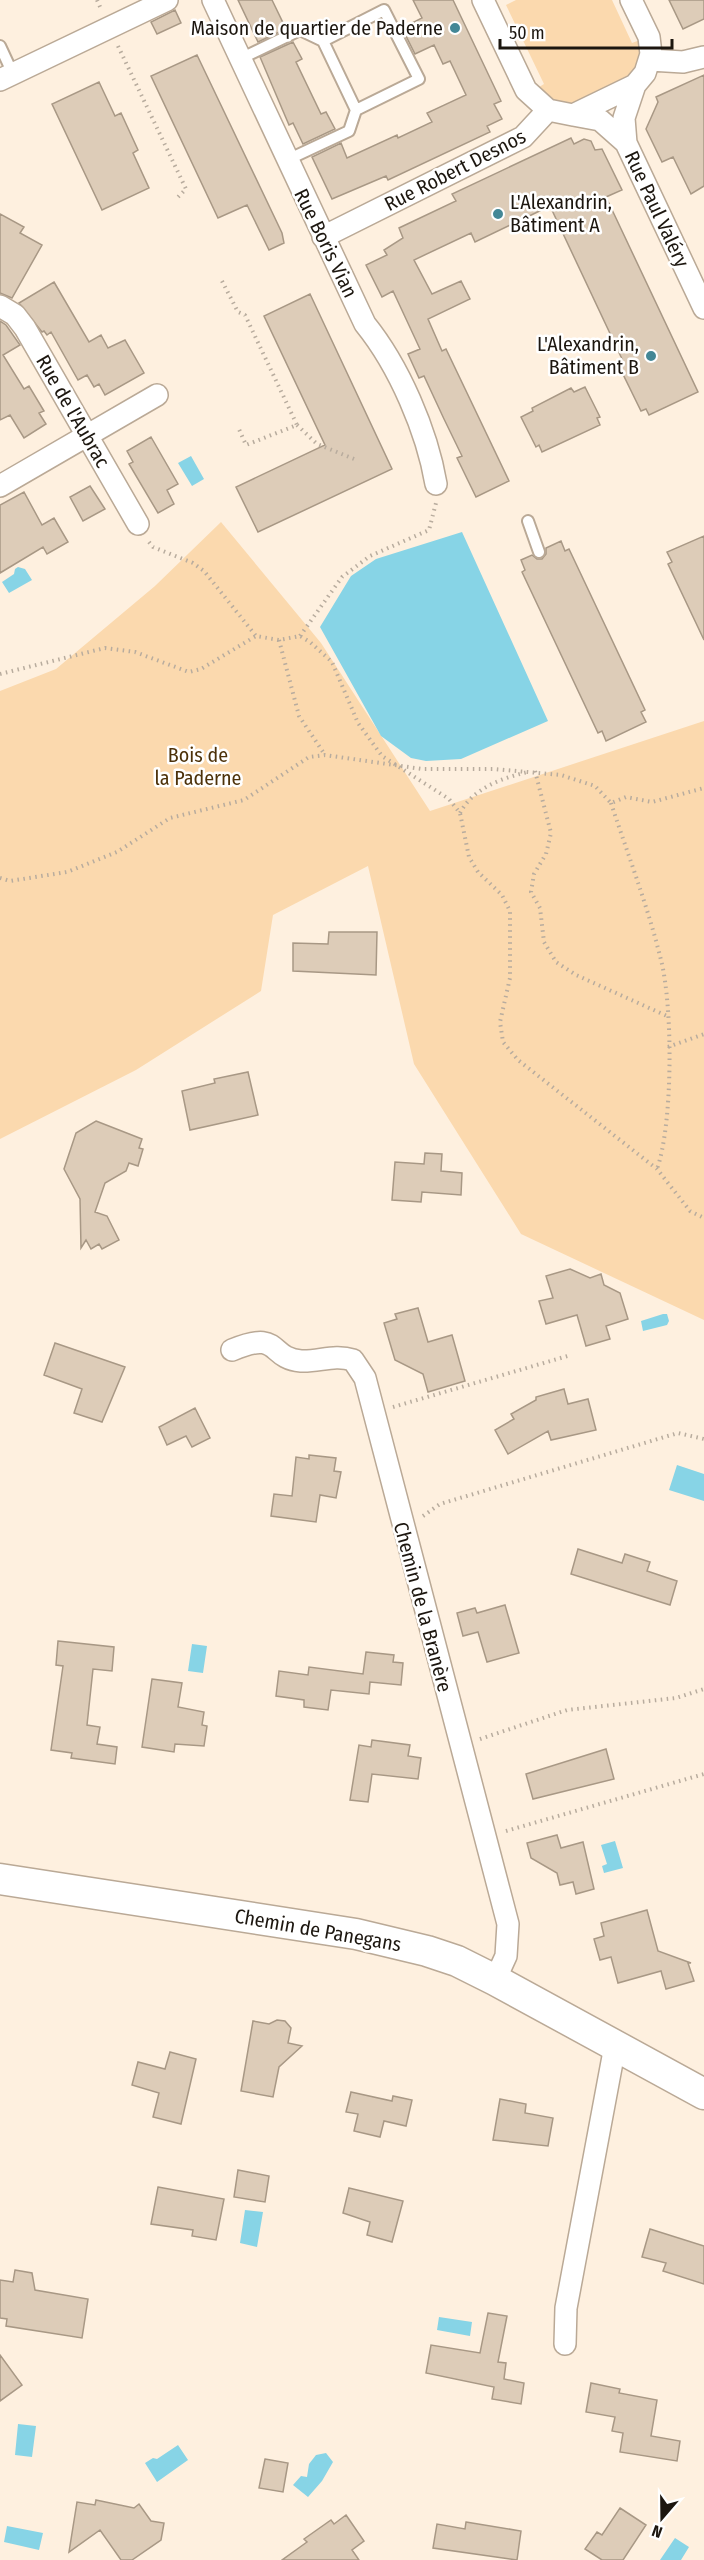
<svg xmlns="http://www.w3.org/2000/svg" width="704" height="2560" font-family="'Fira Sans Condensed',sans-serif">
<rect width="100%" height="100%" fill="#fef0df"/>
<path fill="#fbd9ae" d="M516,0H612L632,43L640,40C643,83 608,88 575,104C559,106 548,99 536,89L544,84L506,5Z
M221,522L321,643L430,811L704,721V1320L521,1234L414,1064L368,866L273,915L261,991L136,1070L0,1139V691L56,669L155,586Z"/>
<path fill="#87d4e6" d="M191,456L204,479L192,486L178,463Z
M462,532L548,721L461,759L426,761L411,758L381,736L320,627L351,576L376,559Z
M18,567L25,569L32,580L9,593L2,582L14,574L15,569Z
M663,1314H667L669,1321L667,1325L643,1331L641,1321Z
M677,1465L704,1474V1501L669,1490Z
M192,1644L207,1646L203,1673L188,1671Z
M615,1841L623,1868L604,1873L602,1866L607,1864L601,1845Z
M245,2210L263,2212L257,2247L240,2243Z
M439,2317L472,2322L470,2336L437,2330Z
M18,2424L36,2426L32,2457L15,2455Z
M178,2445L188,2460L157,2482L145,2463L153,2458L157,2459Z
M326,2453L333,2462L322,2481L308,2497L293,2485L301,2476L307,2477L309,2464L316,2455Z
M7,2526L43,2533L39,2550L4,2542Z
M675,2538L689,2547L681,2560H660Z"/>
<path fill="#ddccb8" stroke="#a89885" stroke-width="1.5" d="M238,0H272L286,29L258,42Z
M413,0H453L501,101L494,104L502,119L487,126L490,132L388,180L386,176L332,199L312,157L341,143L347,158L397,135L398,138L432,122L427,113L466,95L450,61L443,64L434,45L415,54L402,28L422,18Z
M669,0H704V19L683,29Z
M175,10L181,23L157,34L151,22Z
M293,42L302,59L296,62L321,114L326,112L335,129L303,144L293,123L289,125L260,57Z
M197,55L282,233L284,243L269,250L247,205L218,218L151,76Z
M704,75V186L691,194L673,157L662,162L646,129L658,102L656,97Z
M99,82L115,116L121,113L138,150L133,153L149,188L102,210L52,104Z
M571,138L574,144L584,139L591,141L595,150L602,149L622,190L606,197L698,392L649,415L646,409L641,411L617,362L622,359L550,206L475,242L471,233L414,260L432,294L461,281L470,299L428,319L442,351L446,349L509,481L476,497L457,458L462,456L444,419L424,376L419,378L408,354L420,349L393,291L382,297L366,265L387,255L384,250L403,238L399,228L456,201L452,194Z
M0,214L24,227L20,233L42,245L12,298L0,293Z
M54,282L89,342L101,335L108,348L125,340L144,373L105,395L99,384L94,387L87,375L78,380L51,332L47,335L44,331L42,332L19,303Z
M310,294L392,469L258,532L236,487L325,445L264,316Z
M0,321L6,325L20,345L3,355L24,389L29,386L44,411L39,413L46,424L24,438L10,415L0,420Z
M585,387L600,417L597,418L600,425L542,452L539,445L536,447L521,417L533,411L532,408L571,388L574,392Z
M151,437L178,484L167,490L174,504L158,513L129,464L133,462L127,451Z
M90,486L105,509L83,521L70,497Z
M24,492L42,525L54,518L68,542L47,554L43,547L0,573V505Z
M704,536V640L668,564L672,562L667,552Z
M561,541L565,551L569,549L645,710L641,712L646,722L606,741L602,731L598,733L522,572L525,570L521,560L532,555L537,559H542L546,554V548Z
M329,932H377L376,975L293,971V943L328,944Z
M248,1072L258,1115L190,1130L182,1091L215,1083L214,1079Z
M96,1121L142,1139L139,1148L143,1149L138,1166L129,1163L126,1171L105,1183L95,1212L107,1216L119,1240L102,1249L99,1244L91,1249L86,1240L81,1248L80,1199L64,1169L76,1133Z
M425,1153L442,1154L441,1171L462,1173L461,1195L422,1192L421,1202L392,1200L395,1162L424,1164Z
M570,1269L590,1278L601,1274L604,1285L620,1293L628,1319L606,1326L610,1339L586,1346L577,1315L546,1324L539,1301L553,1298L546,1276Z
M418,1308L428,1342L452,1335L465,1381L428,1392L423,1374L395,1360L384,1323L397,1319L395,1314Z
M55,1343L125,1367L102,1422L74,1413L82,1389L44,1375Z
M564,1389L568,1404L588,1399L596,1430L551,1440L548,1431L508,1454L495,1430L514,1419L511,1414L536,1400V1397Z
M195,1408L210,1438L192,1447L186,1436L167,1445L159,1427Z
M309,1455L336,1458L334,1471L341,1472L336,1498L320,1495L316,1522L271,1516L274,1494L292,1496L296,1457L309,1459Z
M578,1549L622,1563L625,1554L650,1562L647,1571L677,1581L670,1605L571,1574Z
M505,1605L519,1653L487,1662L478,1632L463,1636L457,1613L475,1608L477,1613Z
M58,1641L114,1647L112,1671L93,1669L87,1725L100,1727L97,1744L117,1747L115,1764L71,1758L72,1753L51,1750L63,1666L56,1665Z
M366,1652L394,1655L393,1662L403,1663L401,1685L370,1682L369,1694L331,1690L328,1710L304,1707V1700L276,1696L279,1671L308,1675L309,1667L363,1674Z
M152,1679L182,1683L178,1707L204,1712L202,1725L207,1726L204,1746L175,1744L174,1752L142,1747Z
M372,1740L410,1745L408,1756L421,1758L418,1779L372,1774L368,1802L350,1800L359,1745L371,1747Z
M606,1749L614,1779L533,1799L526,1774Z
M557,1835L561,1848L583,1842L594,1889L576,1894L573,1882L560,1885L557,1873L531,1858L527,1843Z
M647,1910L658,1951L691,1963H688L694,1981L666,1989L661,1971L618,1983L611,1957L600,1960L594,1939L604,1936L601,1923Z
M277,2020L285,2021L291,2028L288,2043L302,2046L279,2067L273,2097L241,2091L253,2021L269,2024Z
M170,2052L196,2059L181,2124L153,2117L159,2093L132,2085L138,2062L165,2069Z
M351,2092L392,2101L393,2096L412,2100L406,2126L384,2121L380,2137L354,2131L358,2114L346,2112Z
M500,2099L526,2104L525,2113L553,2118L548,2146L493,2140Z
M238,2170L269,2176L265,2202L234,2197Z
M158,2187L224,2199L216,2240L192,2236L193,2230L151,2224Z
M349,2188L403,2201L392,2242L367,2235L370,2222L343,2213Z
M650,2229L704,2246V2284L663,2271L666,2263L642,2257Z
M15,2270L32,2273L35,2290L88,2299L82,2338L6,2326L7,2319L0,2318V2280L13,2282Z
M488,2313L507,2316L498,2362L506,2363L504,2379L524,2383L521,2404L492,2399L494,2387L426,2373L431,2345L480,2353Z
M0,2355L22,2385L0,2401Z
M591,2383L620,2389L619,2393L657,2400L651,2436L680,2441L677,2461L620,2452L623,2433L612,2431L615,2417L586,2412Z
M265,2459L288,2463L283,2492L259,2488Z
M96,2500L134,2508L139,2504L151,2521L164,2523L161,2540L132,2560H121L100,2530L69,2552L77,2502L95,2505Z
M620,2508L646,2525L623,2560H602L585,2549L597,2532L602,2535Z
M346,2515L364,2541L352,2550L359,2560H282L307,2542L304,2539L331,2520L334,2524Z
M466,2522L521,2531L517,2560L433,2548L437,2524L465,2529Z"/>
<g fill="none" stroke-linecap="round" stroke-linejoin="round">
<defs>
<path id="lane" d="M323,41L356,110
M0,46L13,74
M240,59L300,30L323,41L384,10L419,79L356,110L349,131L287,160
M528,521L539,552"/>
<path id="street" d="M213,0L365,324C399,366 427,431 436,484
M483,0L526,90L548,110L573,115L635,85L645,73L651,54L649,37L631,0
M650,60L683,62L704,57
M0,80L167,0
M573,115L600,120L626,143L624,118L635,85
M626,143L704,308
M323,237L523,137L548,110
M0,306L15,315L25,328L138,524
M0,486L157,395
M232,1350C282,1329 267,1358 301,1361C319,1362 334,1354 353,1360L365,1378L508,1924L506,1956L495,1980
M565,2344L566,2308L615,2046"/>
<path id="secondary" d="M0,1879L356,1934L427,1951L457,1961L495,1980L704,2094"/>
</defs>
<use href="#lane" stroke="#baa996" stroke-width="14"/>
<use href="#street" stroke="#baa996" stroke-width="24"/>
<use href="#secondary" stroke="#baa996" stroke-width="33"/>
<path stroke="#b8ac9e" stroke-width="4" stroke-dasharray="1.5 4.5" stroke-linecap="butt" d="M97,0L101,9
M118,46L186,189L176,199
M222,281L238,312L245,315L297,425L246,445L238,427
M297,425L317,444L354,459
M149,542L153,547L193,563L204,571L256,636
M300,636L342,577L370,556L429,530L436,503
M279,640L299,716L325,755
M0,674L105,648L135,652L189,672L201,669L256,636L279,640L300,636L310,642L332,662L358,723L382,756L449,799L460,813L469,857L478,872L502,895L510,911V978L500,1022L503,1042L518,1060L657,1169L690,1211L704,1218
M535,771L551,833L546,854L534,874L531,892L540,908L544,942L556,962L576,975L667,1016
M611,803C628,855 648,907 661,960C673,1007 673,1124 657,1169
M460,813C473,788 502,778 528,772
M0,878L10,881L67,872L117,852L170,818L244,800L309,757L325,755L422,769H494L561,775L595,786L611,803L626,797L652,802L704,788
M668,1047L704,1034
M393,1407L571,1355
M423,1516L440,1504L678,1433L704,1439
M480,1739L567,1710L676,1698L704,1689
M506,1831L704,1774"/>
<use href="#lane" stroke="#fff" stroke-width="10"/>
<use href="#street" stroke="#fff" stroke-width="21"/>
<use href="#secondary" stroke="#fff" stroke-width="30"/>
</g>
<g fill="#438796" stroke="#fff" stroke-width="2">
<circle cx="455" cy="28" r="6"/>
<circle cx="498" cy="214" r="6"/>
<circle cx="651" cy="356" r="6"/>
</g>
<g text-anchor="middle" stroke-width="5" stroke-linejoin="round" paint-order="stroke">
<g font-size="20" fill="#1c160f" stroke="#fff" text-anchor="end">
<text x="443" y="35">Maison de quartier de Paderne</text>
<text x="510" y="209" text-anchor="start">L'Alexandrin,<tspan x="510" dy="23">Bâtiment A</tspan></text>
<text x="639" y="351">L'Alexandrin,<tspan x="639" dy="23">Bâtiment B</tspan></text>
</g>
<g font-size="20" fill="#1c160f" stroke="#fff">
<text transform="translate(455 170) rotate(-27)" y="7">Rue Robert Desnos</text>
<text transform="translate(657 209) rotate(65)" y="7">Rue Paul Valéry</text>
<text transform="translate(326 243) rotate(64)" y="7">Rue Boris Vian</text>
<text transform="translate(73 411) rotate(60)" y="7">Rue de l'Aubrac</text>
<text transform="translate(423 1607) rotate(75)" y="7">Chemin de la Branère</text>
<text transform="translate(318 1930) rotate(10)" y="7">Chemin de Panegans</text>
</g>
<g font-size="20" fill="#4d320a" stroke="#fff">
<text x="198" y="762">Bois de<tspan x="198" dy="23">la Paderne</tspan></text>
</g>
</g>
<g transform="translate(662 2518) rotate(200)" stroke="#ffffff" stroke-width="4.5" paint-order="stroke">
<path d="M0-4.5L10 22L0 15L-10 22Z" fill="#1c160f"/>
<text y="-9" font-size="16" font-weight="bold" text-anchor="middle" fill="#1c160f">N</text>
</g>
<path d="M500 39v9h172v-9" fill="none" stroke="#1c160f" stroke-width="3"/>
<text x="509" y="39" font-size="18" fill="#1c160f" stroke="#ffffff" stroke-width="4.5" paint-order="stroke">50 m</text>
</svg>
